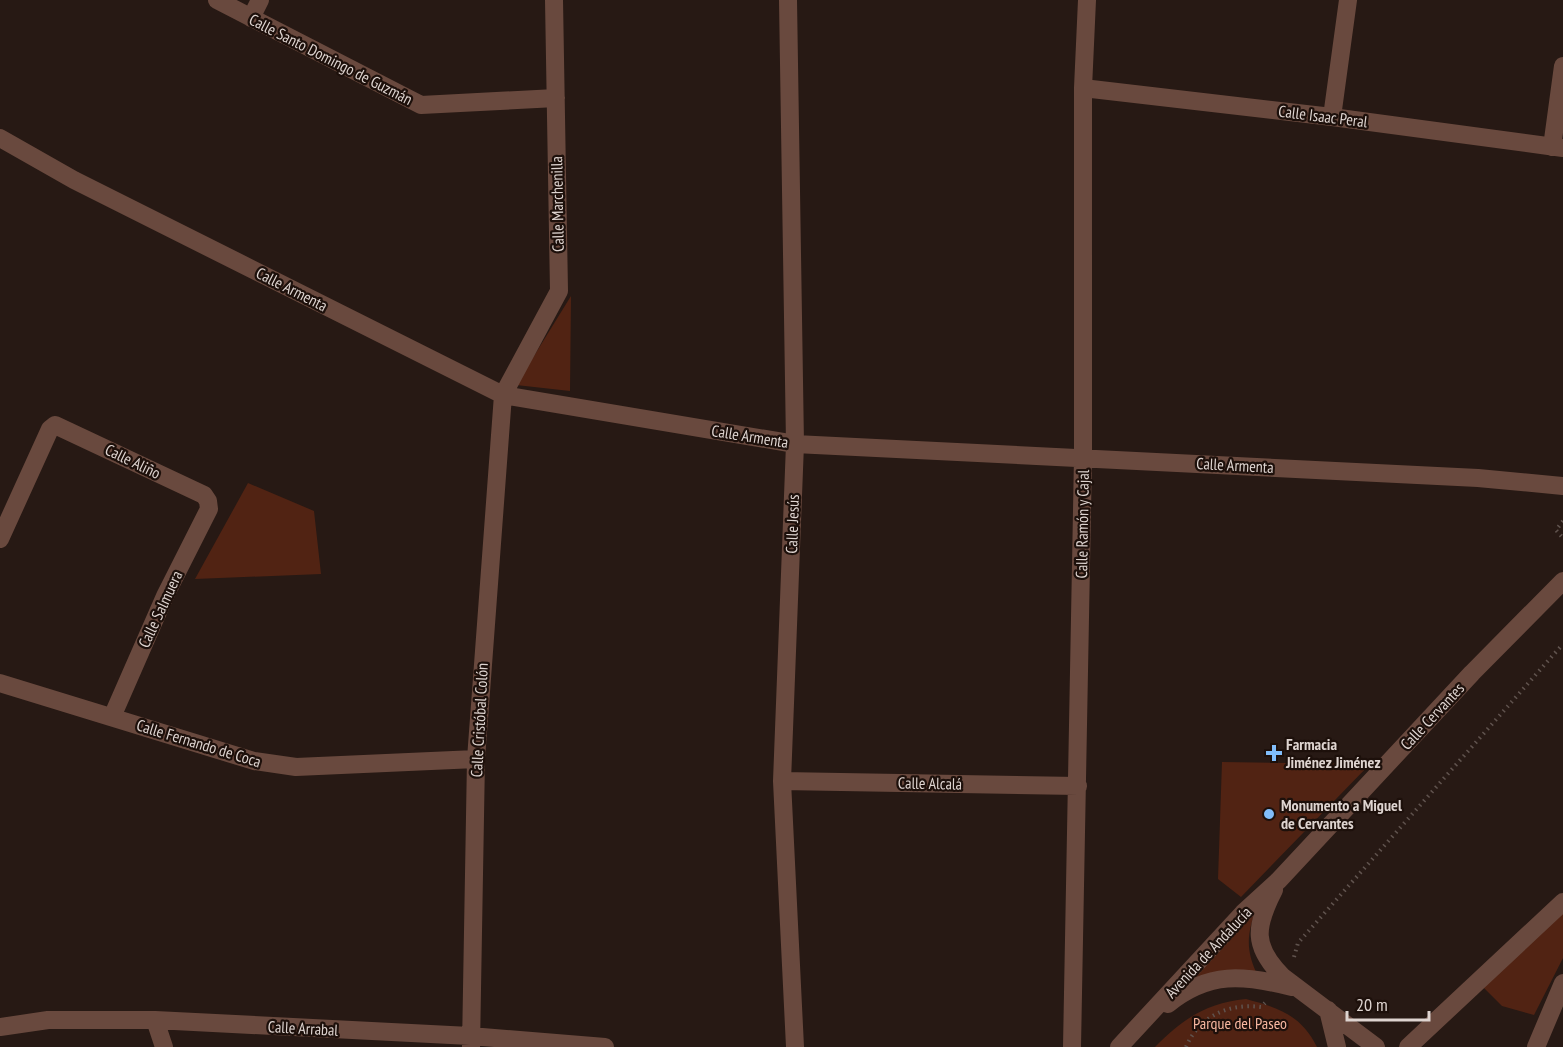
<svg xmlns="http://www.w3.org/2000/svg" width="1563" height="1047" font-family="'PT Sans Narrow',sans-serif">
<rect width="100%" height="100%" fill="#271914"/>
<path fill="#512313" d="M571,296L570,391L516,385Z
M248,483L314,511L321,574L195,579Z
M1222,762L1370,764L1241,897L1218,879Z
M1256,908C1248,933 1245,947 1256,972L1186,981Z
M1563,912V958L1534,1015L1502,1006L1482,986Z
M1246,999C1279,1008 1301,1015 1317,1047H1155C1183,1019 1206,1003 1246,999Z"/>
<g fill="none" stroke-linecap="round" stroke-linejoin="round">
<path stroke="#60534e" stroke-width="4" stroke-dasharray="1.5 4.5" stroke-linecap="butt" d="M1563,521L1556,530L1563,538
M1294,957L1298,943L1563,644
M1186,1047C1199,1016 1229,1003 1261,1007L1265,1003"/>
<path stroke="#69493e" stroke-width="18" d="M217,0L421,105L556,98
M788,0L795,444L782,781L795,1047
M251,18L260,0
M1083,88L1332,117L1563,148
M1332,117L1348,0
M0,138L74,180L503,395L795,444L1478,478L1563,486
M1552,147L1563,66
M0,539L50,429L55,425L204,495L208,501L209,509L165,596L112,717
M0,683L254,761L296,767L476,759
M782,781L1078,786
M1274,890C1255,927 1252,946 1283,977L1376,1047
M1168,1004C1209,971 1244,975 1292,987
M1328,1010L1337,1047
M155,1020L164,1047
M0,1027L48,1020H155L470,1036L605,1047
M471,1047L476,759L503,395L559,291L554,0
M1072,1047L1083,457V88L1087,0
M1119,1047L1243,913L1279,880L1472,673L1563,581
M1408,1047L1563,902
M1536,1047L1563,983"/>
</g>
<g fill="#81bdfa" stroke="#1d100b" stroke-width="2">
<path d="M1271 744h6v6h6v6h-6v6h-6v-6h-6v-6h6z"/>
<circle cx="1269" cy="814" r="6"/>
</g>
<g text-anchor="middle" stroke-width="4.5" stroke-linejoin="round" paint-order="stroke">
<g font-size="16" fill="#ded4d0" stroke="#1d100b">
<text transform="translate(331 59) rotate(27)" y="6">Calle Santo Domingo de Guzmán</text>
<text transform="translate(1323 116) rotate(7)" y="6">Calle Isaac Peral</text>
<text transform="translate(557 204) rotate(-91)" y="6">Calle Marchenilla</text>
<text transform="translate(292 289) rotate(27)" y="6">Calle Armenta</text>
<text transform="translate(750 436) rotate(9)" y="6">Calle Armenta</text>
<text transform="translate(133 461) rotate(26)" y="6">Calle Aliño</text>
<text transform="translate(1235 465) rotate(3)" y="6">Calle Armenta</text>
<text transform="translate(792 524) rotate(-88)" y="6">Calle Jesús</text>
<text transform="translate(1082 524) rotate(-89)" y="6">Calle Ramón y Cajal</text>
<text transform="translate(160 609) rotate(-65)" y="6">Calle Salmuera</text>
<text transform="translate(1432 716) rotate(-47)" y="6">Calle Cervantes</text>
<text transform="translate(479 720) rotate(-87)" y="6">Calle Cristóbal Colón</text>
<text transform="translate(199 743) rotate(17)" y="6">Calle Fernando de Coca</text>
<text transform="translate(930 783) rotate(1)" y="6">Calle Alcalá</text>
<text transform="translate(1208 952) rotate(-47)" y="6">Avenida de Andalucía</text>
<text transform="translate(303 1028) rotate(3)" y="6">Calle Arrabal</text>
</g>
<g font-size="16" font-weight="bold" fill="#ded4d0" stroke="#1d100b" text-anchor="start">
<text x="1286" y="750">Farmacia<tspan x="1286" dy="18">Jiménez Jiménez</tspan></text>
<text x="1281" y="811">Monumento a Miguel<tspan x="1281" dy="18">de Cervantes</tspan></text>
</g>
<g font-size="16" fill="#f8b7a0" stroke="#1d100b">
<text x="1240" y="1029">Parque del Paseo</text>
</g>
</g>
<path d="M1347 1011v9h82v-9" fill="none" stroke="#ded4d0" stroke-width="3"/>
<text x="1356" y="1011" font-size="18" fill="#ded4d0" stroke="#1d100b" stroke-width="4.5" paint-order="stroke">20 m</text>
</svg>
